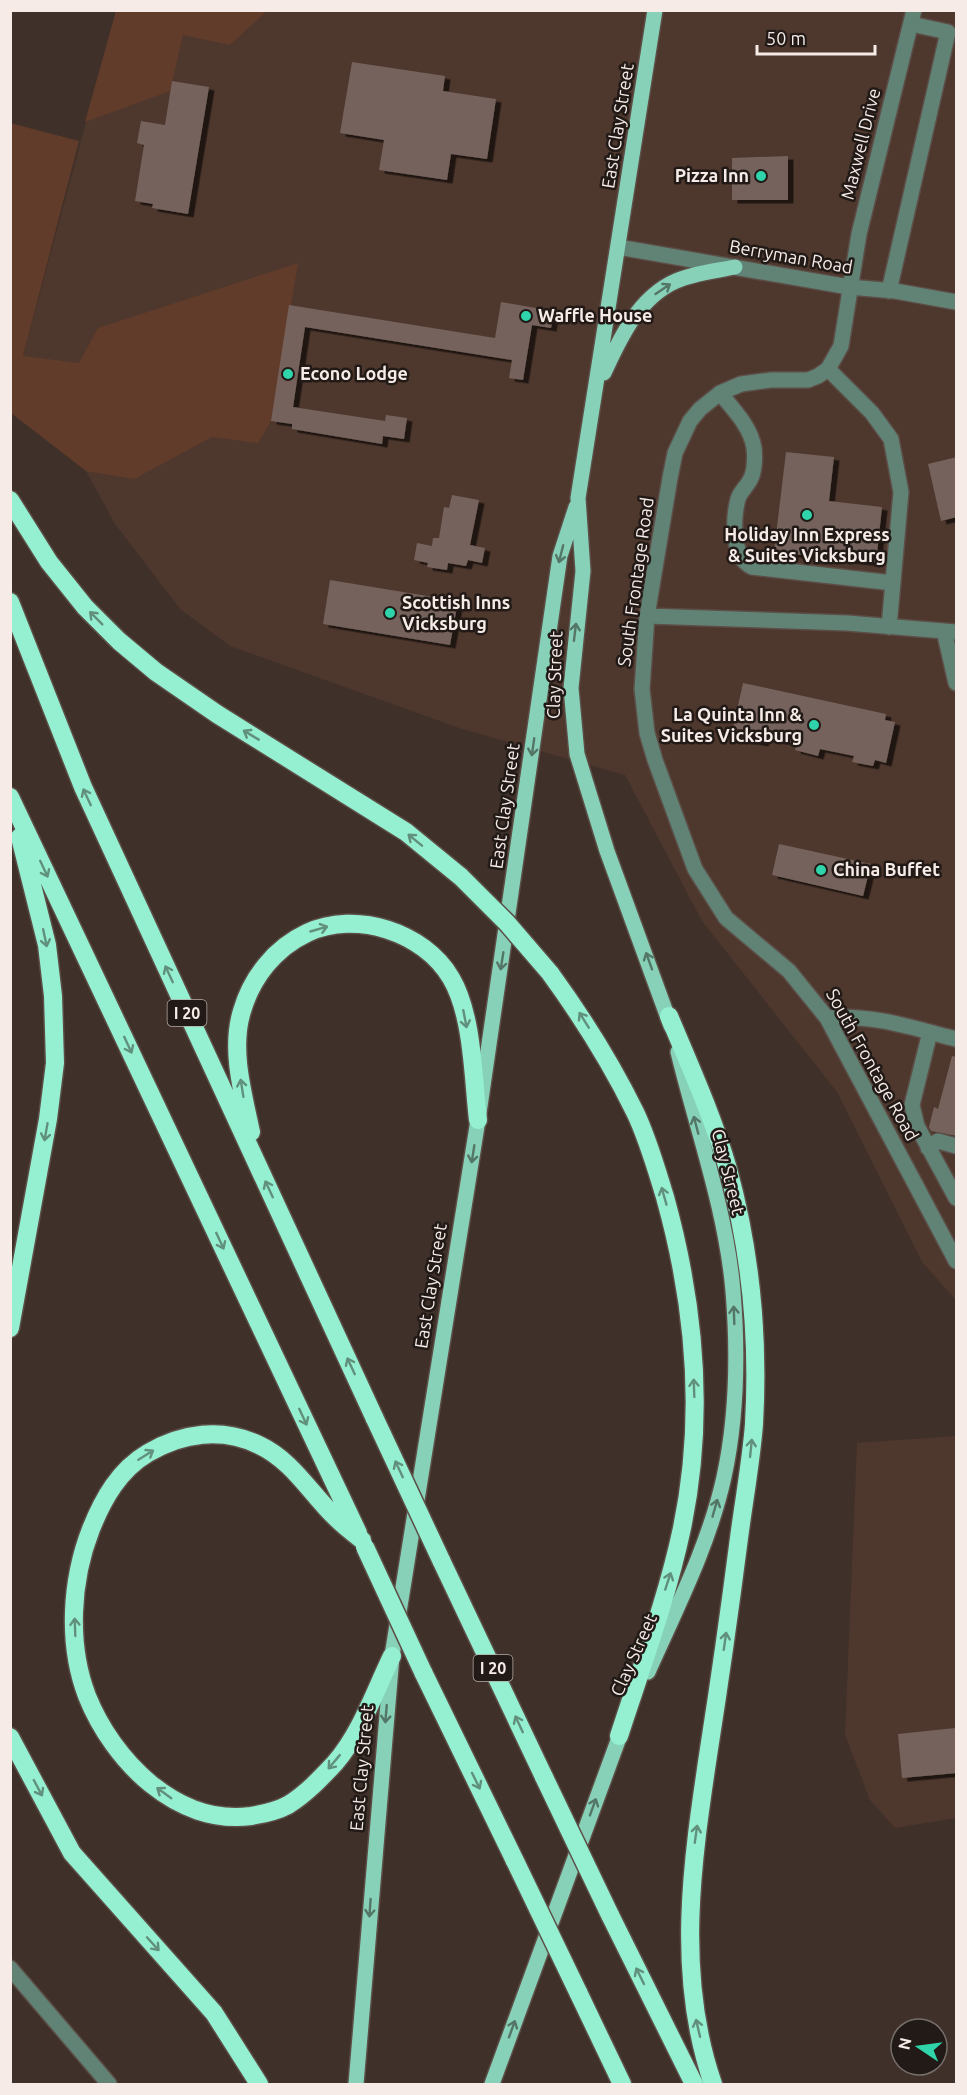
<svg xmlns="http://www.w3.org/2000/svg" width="967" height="2095" font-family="Ubuntu,sans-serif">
<defs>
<filter id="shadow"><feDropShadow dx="5.5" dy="3.5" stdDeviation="0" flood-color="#0009"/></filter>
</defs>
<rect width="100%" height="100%" fill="#3f3029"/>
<path fill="#4e372d" d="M116,11H956V1300L922,1262L837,1092L702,921L625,775L462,729L230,646L180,609L115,524L23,356Z
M956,1436V1818L895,1828L870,1800L845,1735L857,1443Z"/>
<path fill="#623c2a" d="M116,11H267L230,45L183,35L170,91L85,122Z
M10,123L79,141L23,356L79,363L98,328L298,263L271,421L258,443L212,437L134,479L86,471L11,413Z"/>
<path fill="#74625b" filter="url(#shadow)" d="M352,62L445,76L443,91L496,99L487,159L451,154L447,180L379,170L384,140L340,133Z
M172,81L209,87L188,214L152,208L153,204L135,201L144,145L137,143L141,121L165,125Z
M788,156V200H732V158Z
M501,302L554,311L551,328L532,325L523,380L509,378L512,360L305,327L293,407L385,421L386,415L407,418L404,439L383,436L382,444L292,429V424L271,421L289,305L495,338Z
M786,452L834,457L829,501L882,507L876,563L774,552Z
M957,457V517L941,521L928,464Z
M452,495L479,500L470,545L485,548L482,563L468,560L466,566L448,563L447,570L427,567L428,563L414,560L417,543L432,546L433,538H439L444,507L449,508Z
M330,580L458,601L450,645L323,624Z
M743,683L886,714L885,720L895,722L886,763L875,760L873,766L852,762L854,756L820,749L818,756L795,750L796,744L765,737L763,743L742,739L744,730L733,728Z
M779,844L871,864L863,896L772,875Z
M952,1056L957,1057V1136L931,1131L929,1127L934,1107L938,1109Z
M955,1728L957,1773L902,1778L898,1734Z"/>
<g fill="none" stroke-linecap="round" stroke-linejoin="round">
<defs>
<path id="minor" d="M914,10L859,234L841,346L828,369L818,376L808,380H771L741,384L720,393L700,409L690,421L675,453L670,478L647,616L642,689L647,733L655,760L695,869L726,918L789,971L827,1018L956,1261
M618,247L849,287L895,291L956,302
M889,291L948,32L911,24
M828,369L872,413L891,439L901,492L889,627
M720,393C733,409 751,427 754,448C755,456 755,472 750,480C747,486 740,492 738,499C733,518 731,557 752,567L893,583
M647,616L847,623L956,632
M944,631L956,683
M827,1018C872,1014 913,1028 956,1039
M930,1032L912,1105L917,1126L956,1198
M928,1148L938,1141L956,1146
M10,1968L109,2084"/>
<path id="major" d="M655,10L578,498L583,571L571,688L577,754L607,851L671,1026
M604,373C620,338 639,297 676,281C694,273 716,271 735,267
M648,1672C676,1609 709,1545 724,1477C737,1417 738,1352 733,1291C726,1210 697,1130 678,1052
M356,2084L392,1656L478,1120L560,556L576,507
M492,2084L623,1727"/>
<path id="highway" d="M10,500L49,562L85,607L119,641L156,672L217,714L406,832L461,877
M10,602L83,787L375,1419
M10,797L358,1533
M550,973C582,1017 611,1063 635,1112C648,1139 656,1168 665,1197C695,1305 705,1418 682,1528C667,1599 641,1668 619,1736
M669,1016C690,1066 713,1117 728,1169C751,1253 759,1337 754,1424C751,1462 744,1500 739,1538C730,1608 720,1679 709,1749C692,1862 675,1974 713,2084
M251,1132C243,1094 230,1049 242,1011C252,977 275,948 307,933C356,910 424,932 451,978C473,1015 473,1078 478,1120
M10,1328L48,1119L55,1063L53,996L47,945L20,837
M362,1540C353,1533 344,1526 336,1518C310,1493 293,1461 259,1445C222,1427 182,1433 148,1453C119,1470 103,1499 91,1529C71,1580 67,1644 87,1696C113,1761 177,1826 251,1816C263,1814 277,1811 288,1805C306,1794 321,1778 335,1763C361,1733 375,1691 392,1656
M441,1560L544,1777
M423,1672L515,1861
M10,1737L72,1853L214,2013L259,2084
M610,1915L694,2084
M578,1992L622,2084"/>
</defs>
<use href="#minor" stroke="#5c4e47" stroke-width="18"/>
<use href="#major" stroke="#5c4e47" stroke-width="18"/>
<use href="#highway" stroke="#5c4e47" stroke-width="21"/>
<use href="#minor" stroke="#608376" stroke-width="15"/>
<use href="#major" stroke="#87d1b8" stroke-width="15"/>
<use href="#highway" stroke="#95f0d2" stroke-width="18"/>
<defs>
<path id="highway-bridge" d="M461,877L507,923L550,973
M375,1419L441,1560
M365,1547L423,1672
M544,1777L610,1915
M515,1861L578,1992"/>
</defs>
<use href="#highway-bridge" stroke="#5c4e47" stroke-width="21" stroke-linecap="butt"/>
<use href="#highway-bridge" stroke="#95f0d2" stroke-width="18"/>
</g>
<defs><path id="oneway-shaft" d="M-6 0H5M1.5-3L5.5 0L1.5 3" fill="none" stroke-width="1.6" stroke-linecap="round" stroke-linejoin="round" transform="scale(1.5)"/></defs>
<g stroke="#547667">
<use href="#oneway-shaft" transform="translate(663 289) rotate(-34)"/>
<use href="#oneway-shaft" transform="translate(561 554) rotate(104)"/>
<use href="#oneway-shaft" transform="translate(575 632) rotate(-83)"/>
<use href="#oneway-shaft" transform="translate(533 747) rotate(98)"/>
<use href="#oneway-shaft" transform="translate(502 961) rotate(99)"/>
<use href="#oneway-shaft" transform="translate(649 961) rotate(-110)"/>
<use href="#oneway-shaft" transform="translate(696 1125) rotate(-105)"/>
<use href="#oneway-shaft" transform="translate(473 1154) rotate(99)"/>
<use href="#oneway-shaft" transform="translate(734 1315) rotate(-92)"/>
<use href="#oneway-shaft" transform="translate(715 1508) rotate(-74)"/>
<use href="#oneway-shaft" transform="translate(386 1714) rotate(95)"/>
<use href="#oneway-shaft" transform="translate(593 1807) rotate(-70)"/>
<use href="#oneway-shaft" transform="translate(370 1908) rotate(94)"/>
<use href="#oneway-shaft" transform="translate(512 2029) rotate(-70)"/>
</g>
<g stroke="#61907d">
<use href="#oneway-shaft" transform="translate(96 618) rotate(-135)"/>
<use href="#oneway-shaft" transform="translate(251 735) rotate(-149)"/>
<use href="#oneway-shaft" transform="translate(87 797) rotate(-115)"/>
<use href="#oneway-shaft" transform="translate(415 840) rotate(-141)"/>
<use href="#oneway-shaft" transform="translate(44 869) rotate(65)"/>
<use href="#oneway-shaft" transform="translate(319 929) rotate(-16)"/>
<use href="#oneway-shaft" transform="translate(45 938) rotate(78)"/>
<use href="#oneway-shaft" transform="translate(169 974) rotate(-115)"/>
<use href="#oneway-shaft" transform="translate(465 1019) rotate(79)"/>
<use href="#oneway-shaft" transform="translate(584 1020) rotate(-122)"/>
<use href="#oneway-shaft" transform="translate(128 1045) rotate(65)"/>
<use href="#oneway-shaft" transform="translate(242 1088) rotate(-99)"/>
<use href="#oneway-shaft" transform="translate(46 1132) rotate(100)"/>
<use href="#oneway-shaft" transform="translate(269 1189) rotate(-115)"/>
<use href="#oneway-shaft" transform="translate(664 1196) rotate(-106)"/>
<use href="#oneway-shaft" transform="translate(220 1241) rotate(65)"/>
<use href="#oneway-shaft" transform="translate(351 1366) rotate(-115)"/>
<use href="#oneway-shaft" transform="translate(694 1388) rotate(-92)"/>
<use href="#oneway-shaft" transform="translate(303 1417) rotate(65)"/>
<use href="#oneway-shaft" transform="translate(751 1448) rotate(-84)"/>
<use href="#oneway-shaft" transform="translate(146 1455) rotate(-32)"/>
<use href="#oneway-shaft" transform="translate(399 1469) rotate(-115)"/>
<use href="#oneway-shaft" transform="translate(668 1581) rotate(-72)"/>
<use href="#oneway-shaft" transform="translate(75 1627) rotate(-92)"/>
<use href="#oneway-shaft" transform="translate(725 1641) rotate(-82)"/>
<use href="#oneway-shaft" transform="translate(519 1724) rotate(-115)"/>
<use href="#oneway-shaft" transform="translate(334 1762) rotate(130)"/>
<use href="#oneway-shaft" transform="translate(476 1781) rotate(64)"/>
<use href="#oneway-shaft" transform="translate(38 1788) rotate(62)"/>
<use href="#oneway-shaft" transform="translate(164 1793) rotate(-144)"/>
<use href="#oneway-shaft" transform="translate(696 1834) rotate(-82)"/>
<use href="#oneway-shaft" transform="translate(153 1944) rotate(48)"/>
<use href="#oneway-shaft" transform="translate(640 1976) rotate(-116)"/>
<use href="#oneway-shaft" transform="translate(698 2028) rotate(-103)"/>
</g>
<g fill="#2fd4aa" stroke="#211a16" stroke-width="2">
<circle cx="761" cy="176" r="6"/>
<circle cx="526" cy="316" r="6"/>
<circle cx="288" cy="374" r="6"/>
<circle cx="807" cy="515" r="6"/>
<circle cx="390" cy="613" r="6"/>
<circle cx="814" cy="725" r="6"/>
<circle cx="821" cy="870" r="6"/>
</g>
<g text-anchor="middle" stroke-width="5" stroke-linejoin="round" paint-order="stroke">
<g fill="#211a16" stroke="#b6aca8" stroke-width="1.5">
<rect x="167.5" y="1000" width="39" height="26" rx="4.5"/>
<rect x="473.5" y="1655" width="39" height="26" rx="4.5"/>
</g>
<g font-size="16" font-weight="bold" fill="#f6ebe7">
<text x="187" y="1019">I 20</text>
<text x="493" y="1674">I 20</text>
</g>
<g font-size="18" fill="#f6ebe7" stroke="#211a16">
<text transform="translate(618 126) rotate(-81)" y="6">East Clay Street</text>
<text transform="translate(861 144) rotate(-76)" y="6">Maxwell Drive</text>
<text transform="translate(791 257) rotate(10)" y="6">Berryman Road</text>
<text transform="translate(636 582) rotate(-82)" y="6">South Frontage Road</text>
<text transform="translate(555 675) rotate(-88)" y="6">Clay Street</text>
<text transform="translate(505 806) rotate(-82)" y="6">East Clay Street</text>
<text transform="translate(872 1065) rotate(61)" y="6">South Frontage Road</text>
<text transform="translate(728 1172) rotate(76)" y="6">Clay Street</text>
<text transform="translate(431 1286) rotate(-81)" y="6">East Clay Street</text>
<text transform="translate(634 1655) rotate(-66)" y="6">Clay Street</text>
<text transform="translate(362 1768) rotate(-85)" y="6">East Clay Street</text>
</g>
<g font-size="18" font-weight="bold" fill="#f6ebe7" stroke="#211a16" text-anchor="start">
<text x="749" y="182" text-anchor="end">Pizza Inn</text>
<text x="538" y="322">Waffle House</text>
<text x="300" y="380">Econo Lodge</text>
<text x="807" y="541" text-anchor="middle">Holiday Inn Express<tspan x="807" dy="21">&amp; Suites Vicksburg</tspan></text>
<text x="402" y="609">Scottish Inns<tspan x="402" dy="21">Vicksburg</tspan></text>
<text x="802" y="721" text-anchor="end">La Quinta Inn &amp;<tspan x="802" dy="21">Suites Vicksburg</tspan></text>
<text x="833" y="876">China Buffet</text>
</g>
</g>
<rect width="967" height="2095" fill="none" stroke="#f6ebe7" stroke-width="24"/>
<g transform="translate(919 2047) rotate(283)"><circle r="28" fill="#211a16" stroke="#766e6a" stroke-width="1.5"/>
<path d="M0-4.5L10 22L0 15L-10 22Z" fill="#2fd4aa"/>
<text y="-9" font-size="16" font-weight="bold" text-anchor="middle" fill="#f6ebe7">N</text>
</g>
<path d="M757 45v9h118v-9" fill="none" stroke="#f6ebe7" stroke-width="3"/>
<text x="766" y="45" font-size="18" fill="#f6ebe7" stroke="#211a16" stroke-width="4.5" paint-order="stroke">50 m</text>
</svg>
